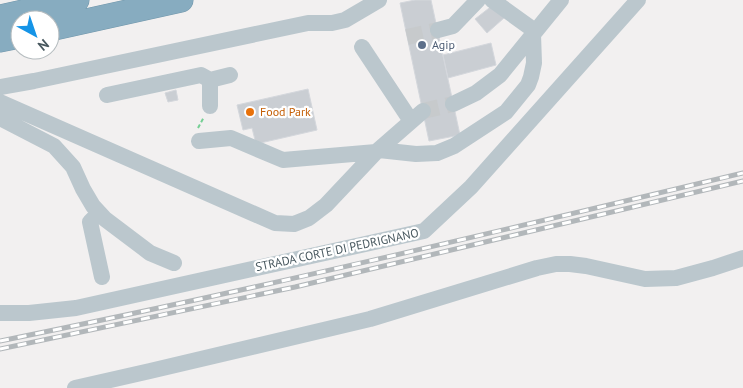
<svg xmlns="http://www.w3.org/2000/svg" width="743" height="388" font-family="'PT Sans',sans-serif">
<rect width="100%" height="100%" fill="#f2f0f0"/>
<path fill="#caced3" stroke="#d4d7dc" d="M415,0H431L460,135L429,141L400,3Z
M493,5L504,18L487,33L475,19Z
M491,43L496,65L448,78L443,55Z
M308,89L317,130L256,144L252,128L243,130L237,105Z
M176,90L178,100L168,102L165,93Z"/>
<g fill="none" stroke-linecap="round" stroke-linejoin="round">
<path stroke="#c7cacc" stroke-width="16" stroke-dasharray="16 8" stroke-linecap="butt" d="M407,37L438,30
M423,111L453,104"/>
<defs>
<path id="highway" d="M0,17L77,0
M50,29L181,0
M0,40L20,36"/>
</defs>
<use href="#highway" stroke="#7297ab" stroke-width="25"/>
<path stroke="#75cf94" stroke-width="2" stroke-dasharray="4 2.5" stroke-linecap="butt" d="M198,128L204,117"/>
<path stroke="#bbc7cd" stroke-width="16" d="M492,0L535,31
M438,30L453,26L478,0
M362,47L411,121
M0,87L34,81L308,23H332L345,20L379,0
M107,95L201,75L210,80L230,75
M0,102L275,223L294,224L309,218L326,205L376,152L423,111
M453,104L476,93L500,75L561,0
M210,106V80
M0,118L54,146L73,167L83,189L93,206L105,219L150,253L174,263
M199,141L231,138L283,160L376,152
M379,150L416,154L437,153L454,146L506,112L528,85L531,77L534,63L533,34
M99,213L90,222L102,277
M0,313H29L76,308L424,231L471,187L638,0
M75,388L150,371L370,319L537,268L556,264H570L586,266L645,279L676,278L713,268L743,258"/>
<use href="#highway" stroke="#87acc0" stroke-width="24"/>
<defs>
<path id="rail" d="M0,341C249,291 496,232 743,173
M0,349L295,287L743,181"/>
</defs>
<use href="#rail" stroke="#b2b7ba" stroke-width="5"/>
<use href="#rail" stroke="#fff" stroke-width="3" stroke-dasharray="9" stroke-linecap="butt"/>
</g>
<circle fill="#5c6f8a" stroke="#fff" stroke-width="2" cx="422" cy="45" r="5"/>
<circle fill="#e8710a" stroke="#fff" stroke-width="2" cx="250" cy="112" r="5"/>
<g text-anchor="middle" stroke-width="4.5" stroke-linejoin="round" paint-order="stroke">
<g font-size="12" fill="#4e5e75" stroke="#fff" text-anchor="start">
<text x="432" y="49">Agip</text>
</g>
<g font-size="12" fill="#c56008" stroke="#fff" text-anchor="start">
<text x="260" y="116">Food Park</text>
</g>
<g font-size="12" fill="#47575e" stroke="#fff">
<text transform="translate(337 250) rotate(-12)" y="4">STRADA CORTE DI PEDRIGNANO</text>
</g>
</g>
<g transform="translate(35 35) rotate(140)"><circle r="24" fill="#ffffff" stroke="#b5bcbf"/>
<path d="M0-4L9 19L0 12L-9 19Z" fill="#1594e7"/>
<text y="-8" font-size="14" font-weight="bold" text-anchor="middle" fill="#47575e">N</text>
</g>
</svg>
